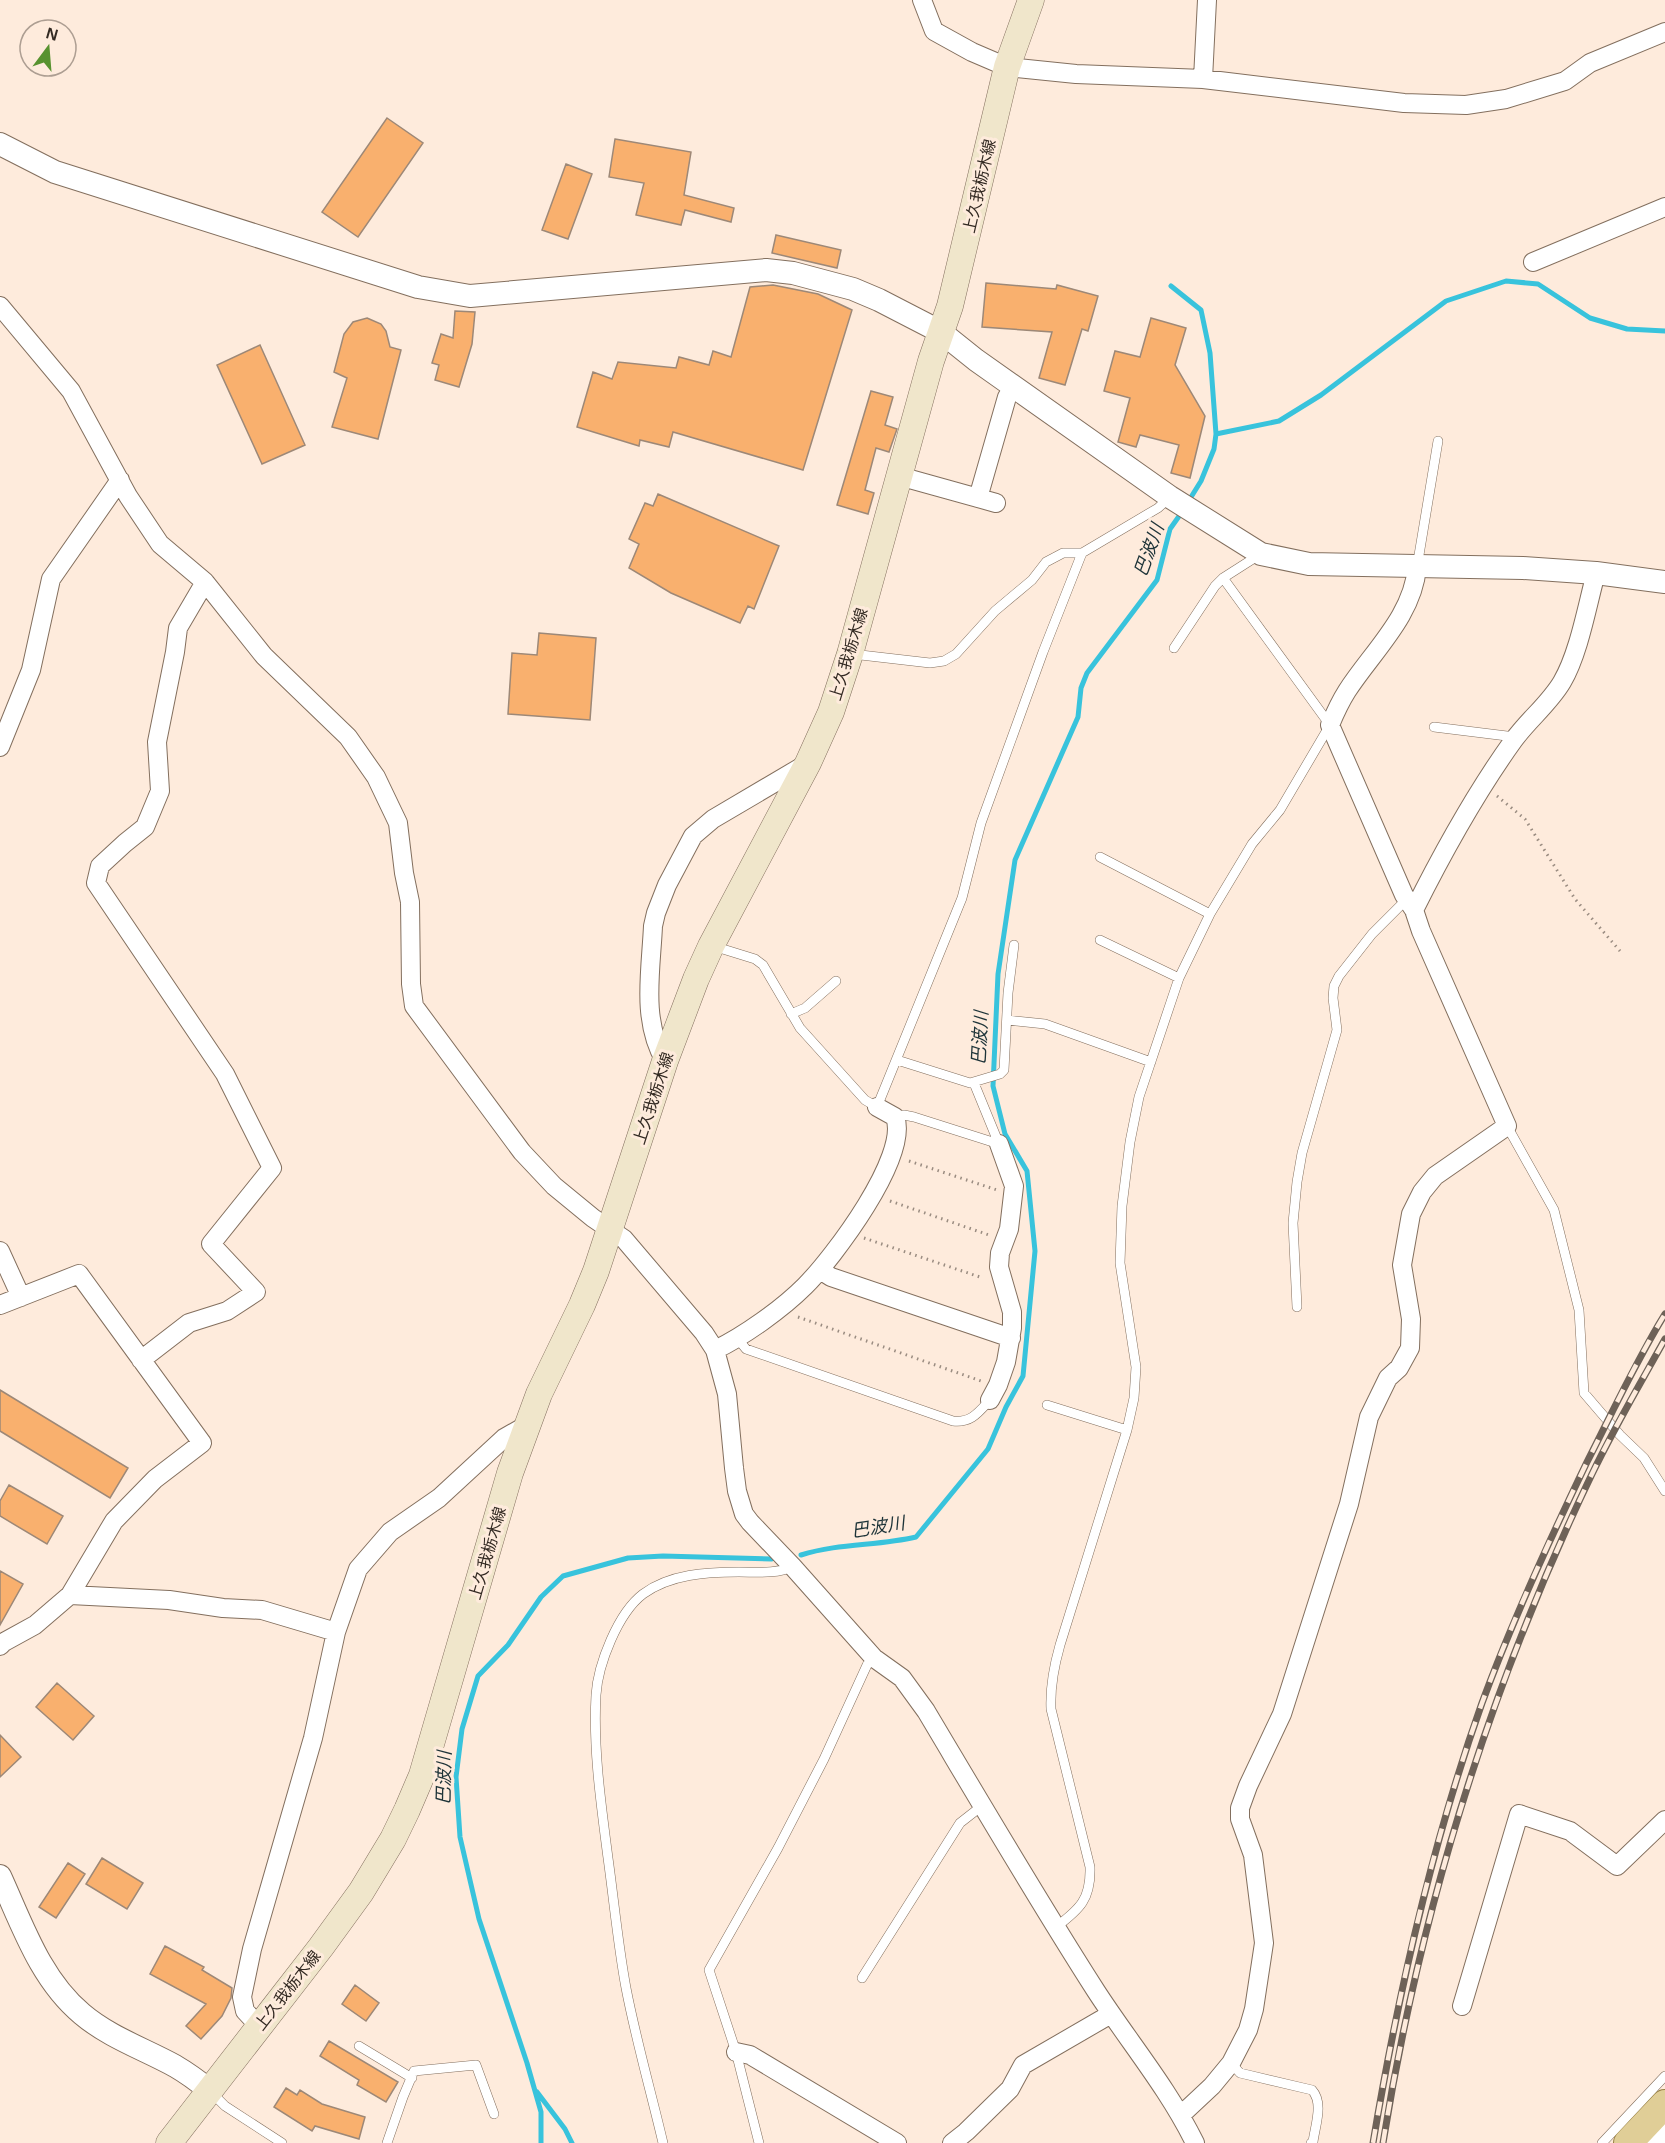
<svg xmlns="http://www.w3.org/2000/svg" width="1665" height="2143" font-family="Arial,'Noto Sans JP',sans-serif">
<rect width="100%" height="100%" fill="#feebdc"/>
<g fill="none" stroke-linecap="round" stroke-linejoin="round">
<path stroke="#38c3dc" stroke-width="5" d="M1171,286L1201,310L1210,353L1216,434L1214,449L1201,481L1188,502
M1216,434L1279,421L1321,395L1446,301L1506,281L1538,284L1590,318L1627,329L1665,331
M801,1555C839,1543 878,1546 916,1537L988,1449L1006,1407L1023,1376L1035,1251L1027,1171L1005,1134L993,1086L998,974L1015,860L1078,717L1081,688L1087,673L1157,580L1170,529L1182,512
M537,2092L565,2129L572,2143
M541,2143V2112L527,2063L479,1919L460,1837L456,1777L462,1729L478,1676L508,1645L541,1597L563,1576L628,1558L663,1556L772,1559"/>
</g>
<path fill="#f9b06e" stroke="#9d8877" stroke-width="1.5" d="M387,118L423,143L358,237L322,212Z
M615,139L691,152L684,195L734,208L731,222L685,210L681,225L636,215L644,183L609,177Z
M566,164L592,174L568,239L542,230Z
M776,235L841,250L837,268L772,253Z
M986,283L1056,289L1057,285L1098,296L1088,331L1082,329L1065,385L1039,378L1052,332L982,327Z
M773,285L818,294L852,310L803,470L673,432L669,447L640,440L639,446L577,427L593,372L612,379L618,362L676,368L679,357L709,365L713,351L731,357L750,287Z
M455,311L475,312L472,344L459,387L435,380L439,365L432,363L441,334L453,338Z
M367,318L381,324L386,331L390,347L401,350L378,439L332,427L347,378L334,372L344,334L353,322Z
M1151,318L1186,328L1175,365L1205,416L1190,478L1171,473L1179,445L1140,435L1136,447L1118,442L1130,398L1104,391L1115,351L1140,357Z
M260,345L305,445L262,464L217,365Z
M871,391L893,397L885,425L897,429L889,452L876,448L865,490L874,493L868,514L837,505Z
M658,494L779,546L754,609L748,606L740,623L671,593L629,568L639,544L629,539L645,503L653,506Z
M539,633L596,638L590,720L508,714L512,653L537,655Z
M0,1390L128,1468L110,1498L0,1431Z
M9,1485L63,1516L47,1544L0,1516V1501Z
M0,1571L23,1584L0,1625Z
M57,1683L94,1716L73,1740L36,1707Z
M0,1735L21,1757L0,1777Z
M102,1858L143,1883L127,1909L86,1884Z
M68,1863L85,1874L56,1918L39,1907Z
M165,1946L204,1967L202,1970L232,1988L231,1998L222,2016L201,2039L186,2026L206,2004L150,1974Z
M355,1985L379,2003L366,2021L342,2004Z
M329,2041L398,2082L386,2102L357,2085L359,2080L320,2056Z
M286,2088L297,2095L300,2090L322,2104L365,2117L359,2139L315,2126L312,2131L274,2107Z"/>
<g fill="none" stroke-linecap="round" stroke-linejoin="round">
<defs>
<path id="service" d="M1417,567L1438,441
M1174,648L1215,586L1223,578L1259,555
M852,654L930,663L944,661L956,654L995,611L1032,580L1046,562L1063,553H1082L1158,508L1170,497
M1434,727L1515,737
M1100,857L1210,914
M1100,940L1179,978
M713,946L755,959L763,965L800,1028L865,1100L877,1107L962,898L981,823L1043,652L1082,553
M791,1014L805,1008L836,981
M1007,1020L1045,1024L1151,1062
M897,1060L970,1083L1000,1074L1004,1070L1008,993L1014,945
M974,1083L999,1144
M895,1117L904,1115L914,1117L999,1144
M1507,1126L1554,1210L1579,1310L1584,1393L1620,1435L1644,1458L1665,1491
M1297,1307L1293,1223L1297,1182L1302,1153L1337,1030L1333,998L1334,986L1339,976L1372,934L1406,900
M737,1338L746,1349L953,1421C971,1423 978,1413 990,1400
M1047,1405L1127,1430
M1056,1927C1080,1909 1091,1899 1090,1867L1051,1709C1050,1687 1054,1666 1060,1645L1127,1430L1134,1398L1136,1367L1120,1263L1122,1206L1130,1142L1139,1097L1179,978L1210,914L1252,844L1280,810L1330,725L1223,578
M862,1978L960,1823L983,1805
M359,2046L412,2078
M1231,2063L1240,2073L1312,2090C1324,2103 1315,2126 1313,2142L1311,2143
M211,2092L225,2106L282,2143
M387,2143L403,2097L414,2071L476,2065L494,2114
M663,2143C651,2092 636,2040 626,1988C618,1945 614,1901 608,1858C601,1804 593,1749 596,1695C598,1664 618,1613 643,1594C670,1574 707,1572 739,1572C758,1572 775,1574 793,1567
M759,2143L736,2052L709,1970L778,1848L824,1759L867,1665L874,1658
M1602,2143L1665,2076"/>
<path id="minor" d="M922,0L934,31L972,52L1007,67L1076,74L1203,79L1404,103L1466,105L1506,99L1565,81L1590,63L1665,32
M1203,79L1207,0
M1533,262L1665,207
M0,306L71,391L128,496L160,544L205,582L178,628L175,652L157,742L160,791L145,827L125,843L100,866L96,883L225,1074L272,1168L211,1244L256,1292L227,1311L189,1323L141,1360
M899,476L996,503
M978,498L1007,397L1014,386
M205,582L264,656L348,737L376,777L398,823L404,873L410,902L411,984L414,1006L522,1152L554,1186L593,1218L624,1239L704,1333L715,1350L727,1394L734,1468L737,1491L744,1514L750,1522L793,1567L874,1658L902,1678L926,1711C982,1805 1037,1899 1096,1991C1129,2042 1168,2088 1195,2143
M0,747L31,670L51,579L120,480
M1414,910C1443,852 1475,794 1513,741C1528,720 1549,704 1562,682C1579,653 1587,606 1596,573
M665,1061C641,1020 651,971 653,926L656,913L667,885L693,836L713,819L808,763
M0,1251L21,1297
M820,1270L831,1277L1011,1338
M0,1305L79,1274L202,1443L155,1479L114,1521L70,1595L35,1625L4,1642L0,1646
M715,1350C744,1336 782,1309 805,1286C833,1258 910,1156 895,1117L877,1107
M990,1400L998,1385L1006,1362L1012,1328V1312L999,1267L1000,1253L1009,1229L1014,1186L999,1144
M70,1595L169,1600L223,1608L262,1610L336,1632
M1462,2006L1519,1814L1570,1831L1617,1866L1665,1820
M259,2026L245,2011L242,1997L252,1949L313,1738L336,1632L358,1569L390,1532L439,1498L504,1438L527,1425
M736,2052L750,2055L897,2143
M1181,2115L1212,2086L1231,2063L1248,2030L1254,2009L1264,1943L1253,1855L1240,1819V1808L1248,1786L1282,1714L1349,1504L1369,1417L1388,1378L1399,1368L1410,1348L1411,1319L1402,1265L1411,1214L1422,1192L1435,1176L1507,1126L1421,931L1414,910L1404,895L1330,725C1335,713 1340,702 1347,691C1372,652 1413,616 1417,567
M952,2143L966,2132L1010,2089L1023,2065L1111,2014
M1653,2143L1665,2130"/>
<path id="tertiary" d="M0,144L55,172L418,287L470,296L766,270L793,273L853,289L879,300L941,332L976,360L1170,497L1261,554L1309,564L1523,568L1596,573L1665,582
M0,1876C22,1924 40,1979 82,2014C109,2037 144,2049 175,2066C187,2073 198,2081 209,2090"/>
<path id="secondary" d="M169,2143L321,1947L361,1892L393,1839L407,1810L422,1775L510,1473L539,1394L582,1305L596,1271L665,1061L696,979L711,946L808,763L831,712L850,654L931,361L950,306L1007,67L1031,0"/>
<path id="primary" d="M1628,2143L1665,2104"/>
</defs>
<use href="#service" stroke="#836f5e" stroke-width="10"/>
<use href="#minor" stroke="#836f5e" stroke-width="20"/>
<use href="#tertiary" stroke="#836f5e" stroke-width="24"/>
<use href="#secondary" stroke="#836f5e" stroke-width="27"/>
<use href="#primary" stroke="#967f42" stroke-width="30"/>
<path stroke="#9a8c81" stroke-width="3" stroke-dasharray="1.5 4.5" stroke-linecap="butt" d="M1497,796L1525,819L1575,899L1620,951
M909,1161L997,1190
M890,1201L989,1235
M864,1238L983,1278
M798,1317L981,1381"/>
<use href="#service" stroke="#fff" stroke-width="9"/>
<use href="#minor" stroke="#fff" stroke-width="18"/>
<use href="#tertiary" stroke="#fff" stroke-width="22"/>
<use href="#secondary" stroke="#f0e6cb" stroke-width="26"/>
<use href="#primary" stroke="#e0ce97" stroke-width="28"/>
<defs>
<path id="rail" d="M1373,2143C1398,1994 1431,1846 1482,1703C1512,1621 1549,1541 1587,1462C1612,1413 1636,1361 1665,1314
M1383,2143C1420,1911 1490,1686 1592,1474C1614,1428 1640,1384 1665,1339"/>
</defs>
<use href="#rail" stroke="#6e6258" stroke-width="7"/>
<use href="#rail" stroke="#feebdc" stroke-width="4.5" stroke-dasharray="14" stroke-linecap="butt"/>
</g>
<g text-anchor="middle" stroke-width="6" stroke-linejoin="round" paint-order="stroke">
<g font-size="16" fill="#332a23" stroke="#feebdc">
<text transform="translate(979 186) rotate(-77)" y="6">上久我栃木線</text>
<text transform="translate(848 654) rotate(-73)" y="6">上久我栃木線</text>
<text transform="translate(653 1098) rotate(-72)" y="6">上久我栃木線</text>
<text transform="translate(487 1553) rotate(-74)" y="6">上久我栃木線</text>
<text transform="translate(287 1990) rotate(-52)" y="6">上久我栃木線</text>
</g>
<g font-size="18" font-style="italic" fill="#1d3338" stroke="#feebdc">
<text transform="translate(1149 550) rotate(-70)" y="6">巴波川</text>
<text transform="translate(980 1038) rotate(-87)" y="6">巴波川</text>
<text transform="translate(878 1527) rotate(-9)" y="6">巴波川</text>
<text transform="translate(444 1778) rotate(-89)" y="6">巴波川</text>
</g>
</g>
<g transform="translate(48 48) rotate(16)"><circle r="28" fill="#feebdc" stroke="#ad9e92" stroke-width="1.5"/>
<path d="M0-4.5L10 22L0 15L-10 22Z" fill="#58922f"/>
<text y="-9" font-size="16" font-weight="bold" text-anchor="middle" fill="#332a23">N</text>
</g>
</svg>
